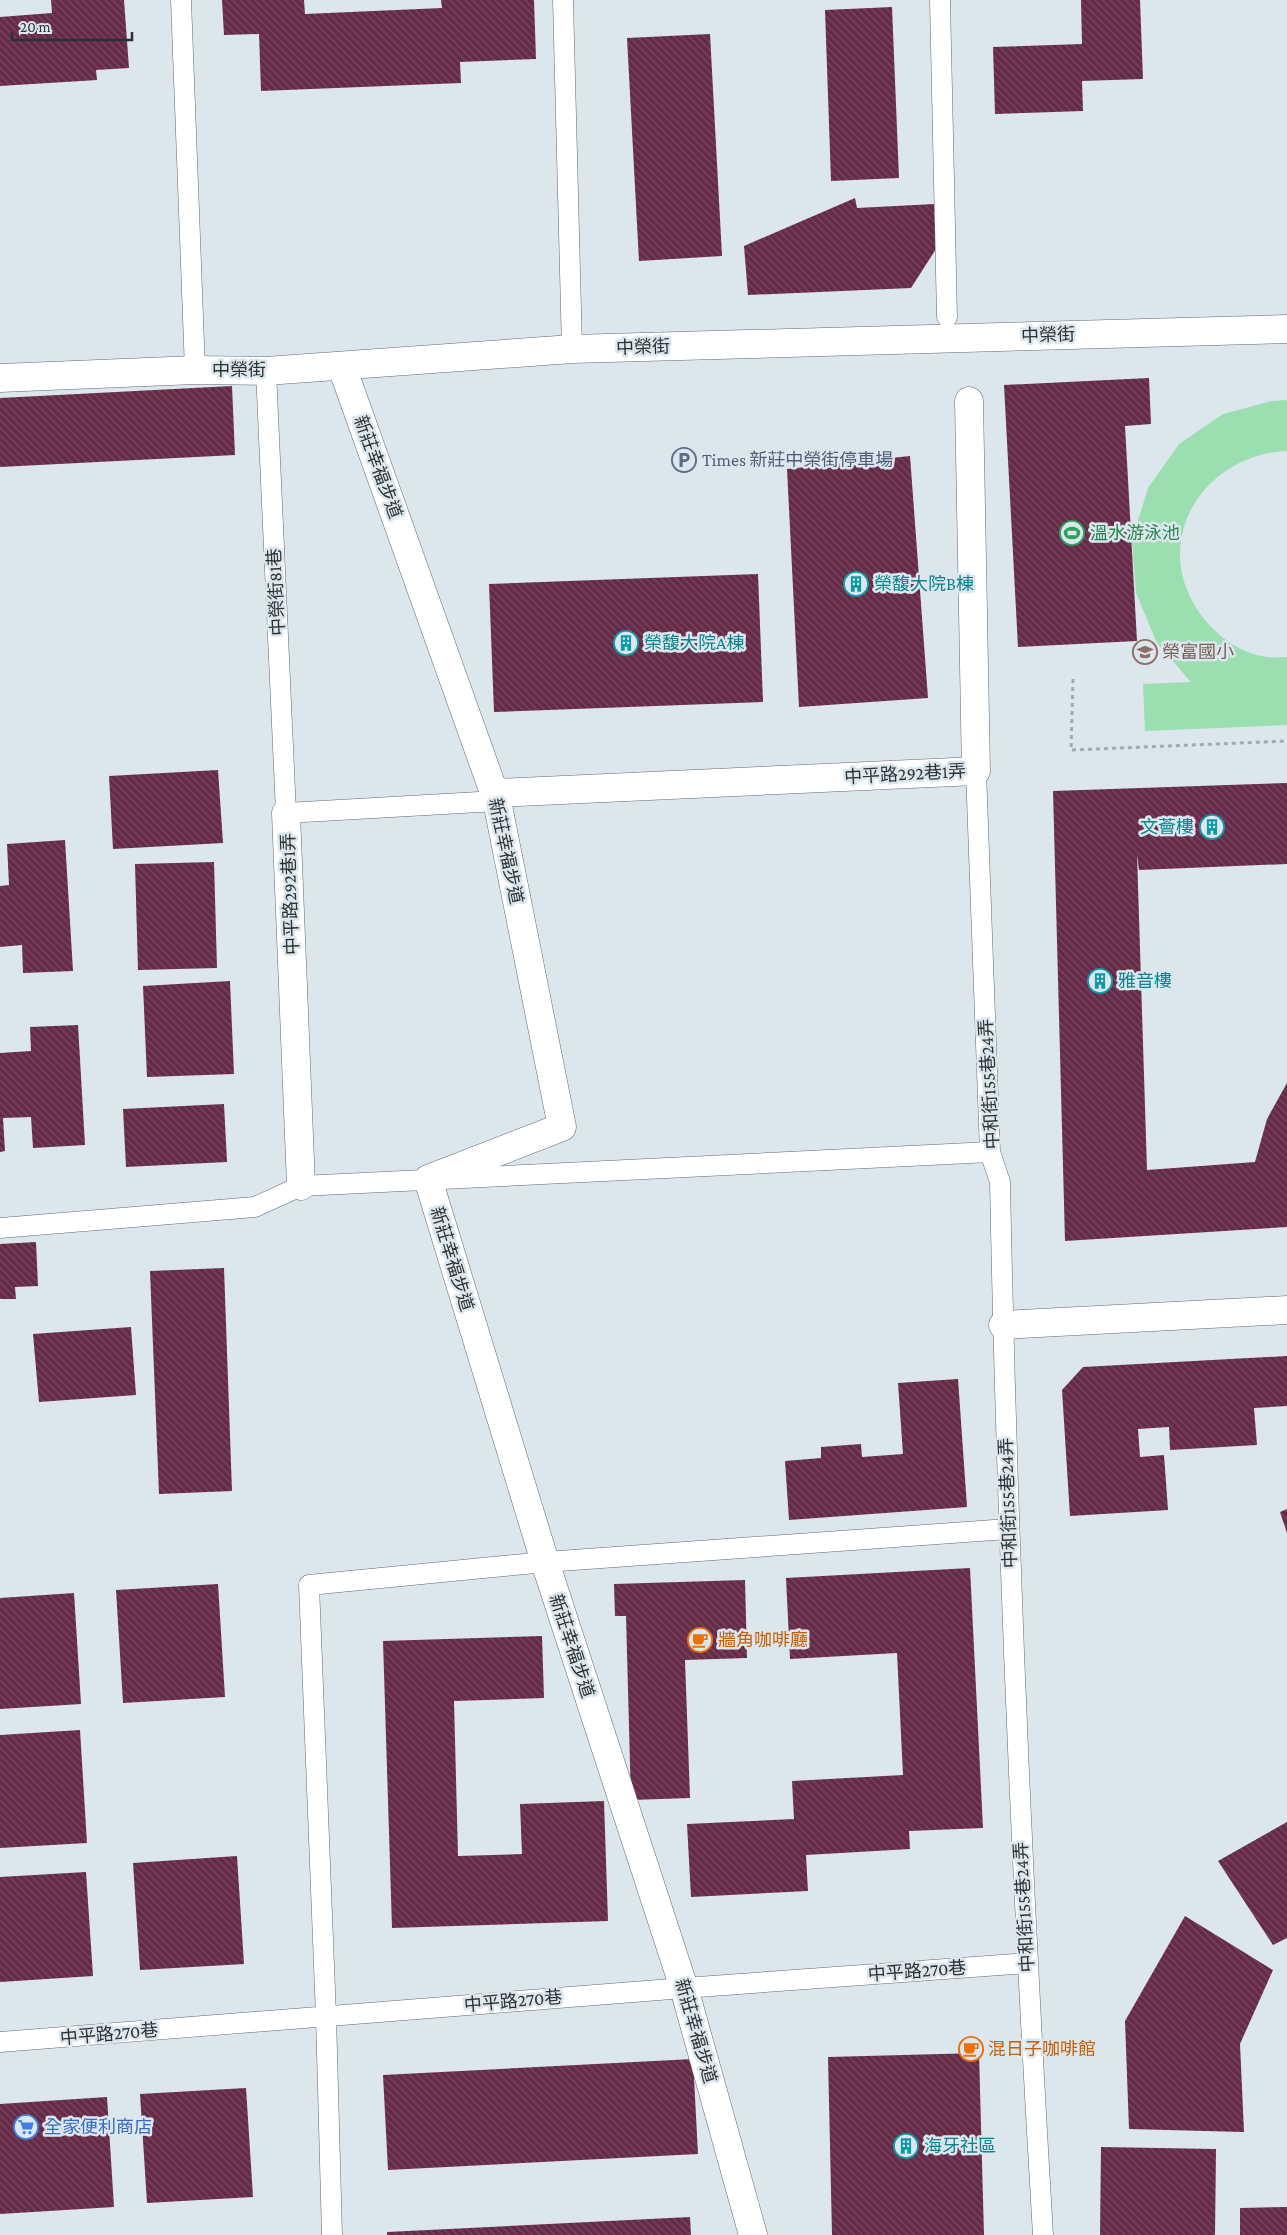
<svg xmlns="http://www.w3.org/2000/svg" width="1287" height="2235" font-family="'Crimson Pro','Noto Sans TC',serif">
<defs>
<pattern id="building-back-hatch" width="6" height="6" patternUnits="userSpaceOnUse" patternTransform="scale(1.25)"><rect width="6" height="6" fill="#662a49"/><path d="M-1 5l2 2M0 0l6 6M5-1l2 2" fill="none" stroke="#784861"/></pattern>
</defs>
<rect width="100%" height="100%" fill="#dce6ed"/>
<path fill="#9bdeb0" d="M1287,400V451C1230,453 1179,497 1180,557C1181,603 1222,652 1268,657C1274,658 1281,657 1287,657V725L1145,731L1143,684L1191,682L1157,643L1136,593L1132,540L1148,488L1179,444L1223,414L1272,401Z"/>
<path fill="url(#building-back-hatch)" d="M51,0H124L129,68L96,70L97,80L0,86V17L52,13Z
M222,0H304L305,14L442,8L441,0H534L536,59L460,62L461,83L261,91L259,34L224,35Z
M1081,0H1140L1143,79L1082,81L1083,111L995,114L993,47L1082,44Z
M892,7L899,178L831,181L825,10Z
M710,34L722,256L639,261L627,38Z
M855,198L857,208L934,204L936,249L911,288L748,295L744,246Z
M1149,378L1151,424L1125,426L1137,641L1018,647L1004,385Z
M232,386L235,455L0,467V398Z
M910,456L928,698L799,707L787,469Z
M758,574L763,702L494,712L489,584Z
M218,770L223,843L113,849L109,776Z
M1287,783V864L1139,870L1137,854L1147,1170L1255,1162L1267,1119L1287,1083V1227L1065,1241L1053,791Z
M65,840L73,971L23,973L22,945L0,947V886L9,885L7,844Z
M214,862L217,968L138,970L135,864Z
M230,981L234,1074L147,1077L143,986Z
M78,1025L85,1145L33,1148L31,1117L3,1118L5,1151L0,1152V1053L31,1051L30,1027Z
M224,1104L227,1162L126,1167L123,1109Z
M36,1242L38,1286L15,1287L16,1299H0V1244Z
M224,1268L232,1491L159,1494L150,1271Z
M131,1327L136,1395L39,1402L33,1334Z
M1287,1356V1406L1254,1408L1257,1445L1170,1450L1169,1427L1138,1429L1140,1457L1164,1455L1168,1510L1070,1516L1062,1390L1083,1367Z
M958,1379L967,1507L789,1520L785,1461L821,1458V1447L861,1444L862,1457L903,1454L898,1383Z
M1287,1509V1533L1280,1512Z
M970,1568L983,1828L909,1831L910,1849L806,1855L808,1891L691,1897L687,1824L794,1819L792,1781L903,1775L897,1653L790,1659L786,1578Z
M745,1580L747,1658L685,1660L690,1798L631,1800L626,1616H615L614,1584Z
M218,1584L225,1697L123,1703L116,1590Z
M74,1593L81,1704L0,1709V1598Z
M542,1636L544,1698L454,1701L458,1856L522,1854L520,1804L604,1801L608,1921L392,1928L383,1641Z
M80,1730L87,1843L0,1848V1735Z
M1287,1822V1938L1273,1945L1218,1861Z
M237,1856L244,1964L140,1970L133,1863Z
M86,1872L93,1976L0,1982V1877Z
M1185,1916L1273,1970L1240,2044L1244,2132L1129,2129L1125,2021Z
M979,2053L984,2235H832L828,2057Z
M693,2059L698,2154L388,2170L383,2075Z
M246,2088L253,2197L147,2203L140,2094Z
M107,2097L114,2207L0,2214V2104Z
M1101,2147L1216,2149L1215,2235H1100Z
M1287,2207V2235H1240V2208Z
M690,2217L691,2235H387V2232Z"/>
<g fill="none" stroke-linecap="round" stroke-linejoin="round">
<defs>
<path id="lane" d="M181,0L195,370
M563,0L572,349
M940,0L947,317
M266,371L286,813L497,801
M976,771L990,1152L1000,1182C1007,1533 1022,1884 1043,2235
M0,1228L255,1207L301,1186L990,1152
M0,2042L684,1988L1027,1963
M332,2235L326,2016L309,1585L545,1562L1008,1529"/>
<path id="street" d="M342,367L497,801L562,1127L428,1179L545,1562L684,1988L753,2235
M0,378L195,370L266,371L572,349L1287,329
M495,793L976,771L969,401
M286,813L301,1186
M1003,1325L1287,1310"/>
</defs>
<use href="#lane" stroke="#616970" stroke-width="21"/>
<use href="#street" stroke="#616970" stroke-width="29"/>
<path stroke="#a2aab0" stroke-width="3" stroke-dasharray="4 4" stroke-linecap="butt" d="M1073,679L1071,750L1287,741"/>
<use href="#lane" stroke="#fff" stroke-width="20"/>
<use href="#street" stroke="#fff" stroke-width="28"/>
</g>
<defs>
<symbol id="parking-ring" viewBox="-11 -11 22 22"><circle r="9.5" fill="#dce6ed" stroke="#5c6f8a" stroke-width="1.5"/><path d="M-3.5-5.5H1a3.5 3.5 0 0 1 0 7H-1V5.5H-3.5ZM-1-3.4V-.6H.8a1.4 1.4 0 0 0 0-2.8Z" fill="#5c6f8a"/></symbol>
<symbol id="stadium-ring" viewBox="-11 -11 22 22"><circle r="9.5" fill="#dce6ed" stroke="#2e9e5b" stroke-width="1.5"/><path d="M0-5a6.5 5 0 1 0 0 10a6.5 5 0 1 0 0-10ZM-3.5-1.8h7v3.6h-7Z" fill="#2e9e5b"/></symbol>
<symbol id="building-ring" viewBox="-11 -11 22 22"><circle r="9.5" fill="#dce6ed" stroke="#0f9aa8" stroke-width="1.5"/><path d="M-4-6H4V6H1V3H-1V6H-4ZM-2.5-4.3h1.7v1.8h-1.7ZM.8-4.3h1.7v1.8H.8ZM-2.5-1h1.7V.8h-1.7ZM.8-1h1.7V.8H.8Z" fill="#0f9aa8"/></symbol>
<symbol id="school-ring" viewBox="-11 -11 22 22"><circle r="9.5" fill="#dce6ed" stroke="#8d6e63" stroke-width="1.5"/><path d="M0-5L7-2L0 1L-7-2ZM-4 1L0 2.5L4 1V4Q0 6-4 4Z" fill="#8d6e63"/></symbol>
<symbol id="cafe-ring" viewBox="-11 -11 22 22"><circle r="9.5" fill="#dce6ed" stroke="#e8710a" stroke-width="1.5"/><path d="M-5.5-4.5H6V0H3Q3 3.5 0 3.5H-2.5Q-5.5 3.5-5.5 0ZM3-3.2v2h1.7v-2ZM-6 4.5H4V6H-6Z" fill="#e8710a"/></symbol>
<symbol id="supermarket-ring" viewBox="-11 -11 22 22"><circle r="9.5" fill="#dce6ed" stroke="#3f7fe0" stroke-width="1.5"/><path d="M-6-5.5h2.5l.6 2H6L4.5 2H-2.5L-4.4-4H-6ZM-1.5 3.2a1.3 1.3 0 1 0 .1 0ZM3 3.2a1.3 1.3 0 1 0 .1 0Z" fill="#3f7fe0"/></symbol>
</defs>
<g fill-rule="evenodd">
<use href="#parking-ring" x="670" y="446" width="28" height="28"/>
<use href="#stadium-ring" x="1058" y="519" width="28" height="28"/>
<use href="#building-ring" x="842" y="570" width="28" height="28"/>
<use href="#building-ring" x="612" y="629" width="28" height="28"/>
<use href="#school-ring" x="1131" y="638" width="28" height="28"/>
<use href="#building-ring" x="1198" y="813" width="28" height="28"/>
<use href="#building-ring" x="1086" y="967" width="28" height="28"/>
<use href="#cafe-ring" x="686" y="1626" width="28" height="28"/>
<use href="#cafe-ring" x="957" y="2035" width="28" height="28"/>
<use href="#supermarket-ring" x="12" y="2113" width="28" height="28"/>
<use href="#building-ring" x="892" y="2132" width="28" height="28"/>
</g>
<g text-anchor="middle" stroke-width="5" stroke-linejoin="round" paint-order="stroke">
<g font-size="18" fill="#2d3033" stroke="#dce6ed">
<text transform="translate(1048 335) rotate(-2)" y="6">中榮街</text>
<text transform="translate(643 347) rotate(-2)" y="6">中榮街</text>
<text x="239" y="376">中榮街</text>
<text transform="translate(378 467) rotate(70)" y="6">新莊幸福步道</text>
<text transform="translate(276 592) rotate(-93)" y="6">中榮街81巷</text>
<text transform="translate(905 774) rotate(-3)" y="6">中平路292巷1弄</text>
<text transform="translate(506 851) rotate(78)" y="6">新莊幸福步道</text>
<text transform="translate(290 894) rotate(-92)" y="6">中平路292巷1弄</text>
<text transform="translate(989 1084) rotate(-93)" y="6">中和街155巷24弄</text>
<text transform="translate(452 1259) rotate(73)" y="6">新莊幸福步道</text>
<text transform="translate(1008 1503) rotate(-92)" y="6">中和街155巷24弄</text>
<text transform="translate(572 1646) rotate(72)" y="6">新莊幸福步道</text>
<text transform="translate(1024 1907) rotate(-93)" y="6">中和街155巷24弄</text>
<text transform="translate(917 1971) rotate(-4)" y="6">中平路270巷</text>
<text transform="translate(513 2001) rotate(-5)" y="6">中平路270巷</text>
<text transform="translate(696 2031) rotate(74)" y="6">新莊幸福步道</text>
<text transform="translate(109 2034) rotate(-5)" y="6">中平路270巷</text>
</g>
<g font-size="18" fill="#4e5e75" stroke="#dce6ed" text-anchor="start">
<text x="702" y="466">Times 新莊中榮街停車場</text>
</g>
<g font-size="18" fill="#27864d" stroke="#dce6ed" text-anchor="start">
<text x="1090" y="539">溫水游泳池</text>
</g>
<g font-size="18" fill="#0d838f" stroke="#dce6ed" text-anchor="start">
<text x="874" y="590">榮馥大院B棟</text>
<text x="644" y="649">榮馥大院A棟</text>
<text x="1194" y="833" text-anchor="end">文薈樓</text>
<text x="1118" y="987">雅音樓</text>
<text x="924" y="2152">海牙社區</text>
</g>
<g font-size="18" fill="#785e54" stroke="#dce6ed" text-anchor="start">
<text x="1162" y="658">榮富國小</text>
</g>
<g font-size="18" fill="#c56008" stroke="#dce6ed" text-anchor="start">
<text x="718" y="1646">牆角咖啡廳</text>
<text x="988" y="2055">混日子咖啡館</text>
</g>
<g font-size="18" fill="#366cbe" stroke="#dce6ed" text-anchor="start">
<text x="44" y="2133">全家便利商店</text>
</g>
</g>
<path d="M12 32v8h120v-8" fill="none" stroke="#2d3033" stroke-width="2.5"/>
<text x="20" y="32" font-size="15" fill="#2d3033" stroke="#dce6ed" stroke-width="4" paint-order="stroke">20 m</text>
</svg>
